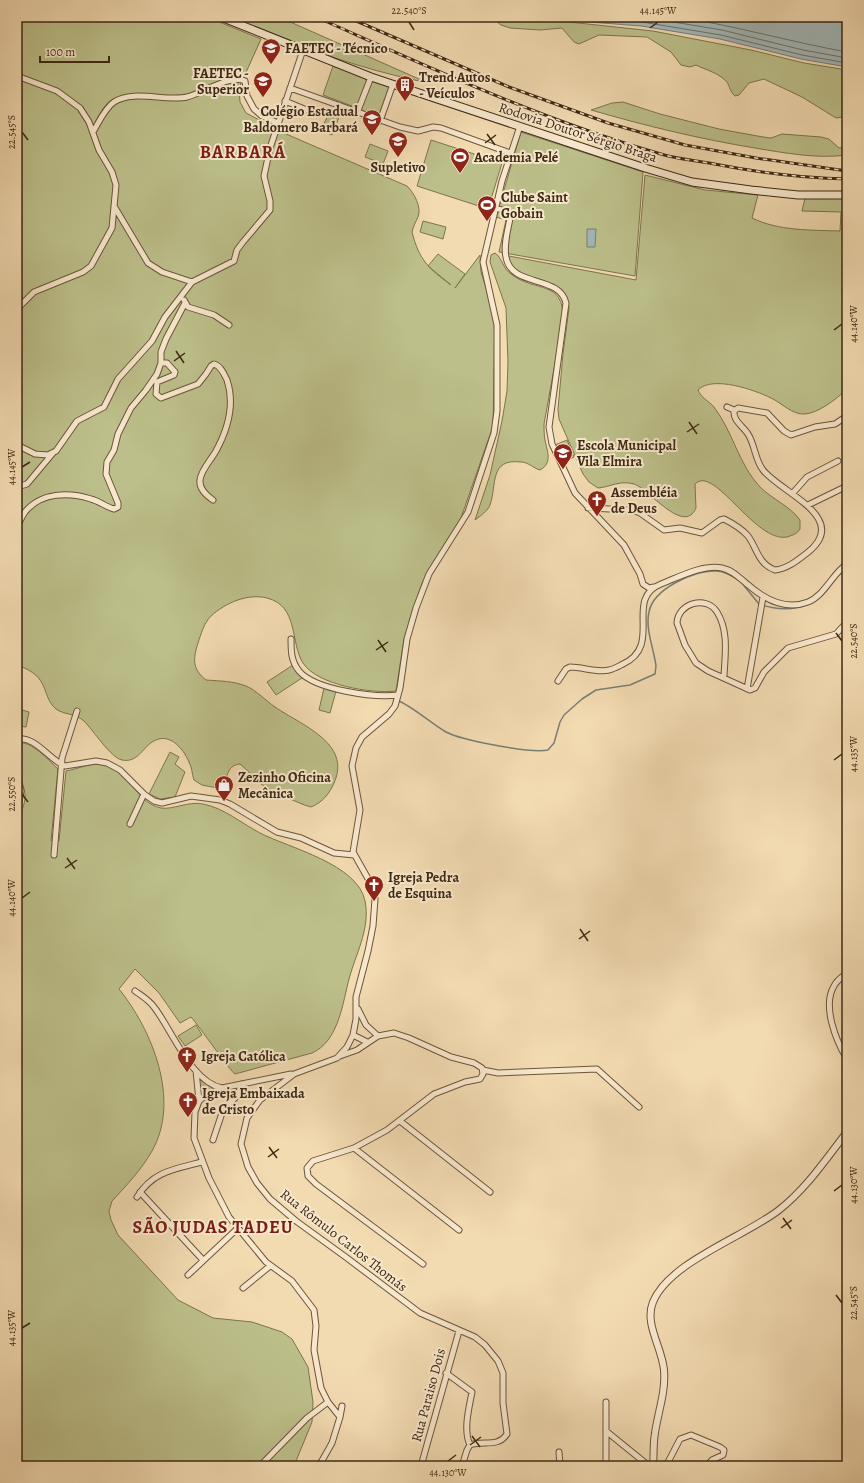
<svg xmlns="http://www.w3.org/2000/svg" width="864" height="1483" font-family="Alegreya,serif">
<rect width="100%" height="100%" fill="#f2dab1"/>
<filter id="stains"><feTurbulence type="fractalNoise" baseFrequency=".005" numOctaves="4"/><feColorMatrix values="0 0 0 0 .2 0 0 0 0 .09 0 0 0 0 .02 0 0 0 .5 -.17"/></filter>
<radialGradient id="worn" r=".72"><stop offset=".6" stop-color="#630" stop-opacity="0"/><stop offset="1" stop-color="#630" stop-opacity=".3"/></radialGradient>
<path fill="#bcbf8a" stroke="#7d744e" d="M17,17H207L261,39L239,88L240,102L246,113L286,134L407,186C414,193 422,207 418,217C416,222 413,226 412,232C419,260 429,269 451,285L428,266L438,254L465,274L455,288L480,255L481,272L495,317L493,426L461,518L422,583L404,639L396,691C372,694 317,685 303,663C290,643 299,606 267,598C248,593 225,603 211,616C204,623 201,634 198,643C193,659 192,669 206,680C220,681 233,681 246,686C256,690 266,701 275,707C301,725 352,743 334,783C329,794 323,802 311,807C304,806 268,789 261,784C253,778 248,770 240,764C226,765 227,780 223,789L202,785L194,780C192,774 192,767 189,762C183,748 169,731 152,742C142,749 137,763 122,760C111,758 93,730 84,721C75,713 64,715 56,709C48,702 47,694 43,685C38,674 28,669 17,665Z
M230,17H279L428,83C359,69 294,45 230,17Z
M491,17H522L653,31L751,50L804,63L847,70V106L843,117L836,118L802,97L764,79L749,83L739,95L735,96C730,92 730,87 727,82C719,73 706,70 696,65L690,67L681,65L671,52L647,37L599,35L579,44L574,42L562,28L540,30L510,28L501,25Z
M333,66L367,79L357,108L323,95Z
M372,79L390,87L379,119L361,110Z
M623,102L660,114L719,129L763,137L771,138L782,134L821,137L829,139L839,148L847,147V155C817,159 785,153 755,148C700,139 646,126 591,110L612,103Z
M329,113L339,117L332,135L321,130Z
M521,132L643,172L635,276L499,252L506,220L496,217Z
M431,140L502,163L488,209L417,186Z
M370,144L388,151L383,164L365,157Z
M645,175L705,190L758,195L752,218C779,231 810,230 840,231L841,212L802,211L805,198H847V388L845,391C835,400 818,413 805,414C792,415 782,403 771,398C755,390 712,375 698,390C701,398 709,401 714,407C733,432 739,465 760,487C772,499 790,506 800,520V529C797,534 793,535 787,537C755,543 714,464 695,484L696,508C684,536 648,488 634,484C620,480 610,487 598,488L589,482L583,474L559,419L558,409L563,354L569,308C565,270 525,290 508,259L509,256L636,280Z
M423,221L446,227L443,239L420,232Z
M495,253C502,257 503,269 511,274C535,293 564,279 563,319L544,424C544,429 544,435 545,440C547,451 553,463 540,470C533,468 528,462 521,462C489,458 497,485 490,505C488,511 480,516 475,520L490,475L502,421L507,391L508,362L506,308L490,262L491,255Z
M567,440L574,457L562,463L555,445Z
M293,665L302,678L276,695L267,682Z
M324,688L336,691L330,713L319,710Z
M22,710L29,712L26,727L19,726Z
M17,743C32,740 48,760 58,769L51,841H59L66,771C77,769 90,763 101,764C129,767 135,803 161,808C173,810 188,801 203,804C224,808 241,823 260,833C289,848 358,864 365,901C371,929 354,957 348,983C342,1008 337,1042 312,1053L235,1074C231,1072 199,1026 191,1017L180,1023L159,993L135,969L119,989C152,1030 181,1100 152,1151C142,1169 126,1186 112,1201L109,1211L111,1220L118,1235L178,1300L213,1318L252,1322L282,1332L292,1339L308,1367L313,1402L312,1422L294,1466H17V821C30,794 25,795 18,769C15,762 17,751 17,743Z
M170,752L179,757L175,764L185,772L175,797L160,799L149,794Z
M196,1025L202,1035L185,1046L178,1036Z
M198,1075L217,1088L200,1099Z"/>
<path fill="#a1b7b8" stroke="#797e76" d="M546,17H847V67L801,59L720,39L641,26L589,22Z
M587,229H596L595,247H587Z"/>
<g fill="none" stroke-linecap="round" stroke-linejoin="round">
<path stroke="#707066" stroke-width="1" d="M578,17L642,22L721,35L802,55L847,63
M643,17L722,30L803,50L847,58
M679,17C736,26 791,42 847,52"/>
<path stroke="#797e76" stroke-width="1.5" d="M840,573L847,568
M741,582L759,604C784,613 813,610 829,587
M397,700C415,708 429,722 446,732C461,740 532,754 548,750L554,743L560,722L564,715L582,699L596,690L630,685L655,674L656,666C654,649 645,629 649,612C653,589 694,570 716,571C724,571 731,575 738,580"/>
<defs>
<path id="minor" d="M17,76L57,91L80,108L89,122L99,150L112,172L116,185L112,228L91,266L83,272L34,292L20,306L17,315
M290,88L400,127L418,131L433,127L441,128L510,153
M285,101L314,113
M357,113L371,77
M380,121L393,84
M93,132C99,122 105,108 114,102C133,89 166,102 187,97C203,93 231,74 245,81L247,96L254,109L262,116L278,123
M114,206L148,263L162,272L192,282
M496,208L508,212
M511,213C509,226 503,244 506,257C511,288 559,274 566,303L549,427L552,444L575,493L624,545L640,574L643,584L649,588L654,587
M184,300L188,307L214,315L229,325
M17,321V335
M161,363H167L175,372L174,375L157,382L156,394L161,398L198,384L206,374L211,366L214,364C221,366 224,374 227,380C235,404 228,429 216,451C211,460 201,470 200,480C199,489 206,495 213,500
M727,407L734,410
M17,445L35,454L48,455L56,451L77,421L104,407L118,379L152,341L165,317L192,282L234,261L237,250L243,242L270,210V201L264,176L270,148L303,50
M17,487L27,484L53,453
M792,494L807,477L838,461
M808,505L847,486
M588,508L632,510L640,513L664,530L680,528L702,533L720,520L724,519C732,523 742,529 748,536C757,548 758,564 775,570C787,569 798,560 807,553C852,518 781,493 763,470C755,460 755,445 748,434C743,426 733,421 734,411L738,408L767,413L784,431L791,435L815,427L835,424L847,416
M17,526C20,522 22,516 25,512C41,492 69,492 91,499C99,501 106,507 114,509L118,507V503L106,474L107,462L114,450L118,434L131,408L146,390L157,374L161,363V352L166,339L185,303
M291,639C291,651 291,661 299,671C315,690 375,698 398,695
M724,676C725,655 729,631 717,612C706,595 678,603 677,623L685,645L696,663L708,671L750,690L755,688L764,672L788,648L836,634L847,622
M558,681L566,669L570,667C583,667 597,673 609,670C614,669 619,666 623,664C664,645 623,599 661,584C679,577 703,564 722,568C732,570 740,578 747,584C764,599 785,611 808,602C825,595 832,574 847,564
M747,689L763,597
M17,739C36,736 49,760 65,766L96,761L107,763L120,770L144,794L154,801L162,803L191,796L220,800L230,804L277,832L301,838L334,853L354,855
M17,776L21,791L17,813
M130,824L144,794
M54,855L62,758L77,711
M847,973C842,977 837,980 834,986C822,1006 836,1041 847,1059
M135,991C142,996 149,1000 154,1007C172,1030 191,1082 222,1088
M358,1009L366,1025L378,1036
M353,1035L367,1042
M340,1056L357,1050L378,1036L394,1033L409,1038L451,1057L474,1063L482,1068L483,1074L480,1079L465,1082L434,1094L387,1130L354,1148L313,1161L307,1168L308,1176L316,1184L423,1264
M483,1070L498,1073L597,1069L639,1107
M196,1071L199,1101
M291,1074L222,1088L205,1096L199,1101L195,1112L194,1138L209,1178L229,1217L266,1262L292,1281L314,1310L316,1326L314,1350L321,1388L328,1402L340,1417L332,1443L319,1466
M400,1121L490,1192
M213,1140L223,1110L237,1096L242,1084
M354,1148L459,1230
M140,1192L203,1260
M137,1197C153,1171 175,1169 202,1162
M188,1275L238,1228
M243,1288L270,1266
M446,1373L472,1392C469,1408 463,1430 470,1445
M340,1417L342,1406
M606,1431L649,1466
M559,1452L560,1466
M260,1466L307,1418L328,1402
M421,1466L459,1331
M462,1466L467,1450L470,1445C483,1440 498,1448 507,1434L503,1403V1373L498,1361L485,1345L475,1337L420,1313L347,1258L296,1221L270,1199L257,1183L248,1167L241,1144L247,1118L260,1100L294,1074L337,1058L347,1047L353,1035L356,1019V997L368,951L373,926L375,899L371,884L353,852L360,810L352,766L356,748L362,737L389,714L395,706L400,688L407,639L416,608L429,574L468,512L494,433L497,411V325L483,262L502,181L520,126
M606,1466V1402
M666,1466L680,1439L691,1435L720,1447L724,1450L723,1455L712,1460L707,1466"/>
<path id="tertiary" d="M653,1466C654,1455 653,1444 655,1433C658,1412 666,1391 664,1370C662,1347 644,1324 653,1302C669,1262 746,1236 779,1210C806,1189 826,1159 847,1132"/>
<path id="secondary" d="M221,17L371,77L645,168L692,182L751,190L798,195H847"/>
</defs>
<use href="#minor" stroke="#6b553a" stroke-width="7"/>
<use href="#tertiary" stroke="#6b553a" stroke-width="8"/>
<use href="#secondary" stroke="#3e2913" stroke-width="9"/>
<use href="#minor" stroke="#f7e7cc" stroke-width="5"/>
<use href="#tertiary" stroke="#f7e7cc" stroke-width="6"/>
<use href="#secondary" stroke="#f7e7cc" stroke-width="7"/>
<defs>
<path id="rail" d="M316,17C429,67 542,120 661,154C677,159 693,160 709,163C755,172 801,178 847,179
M347,17L509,87L608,123L685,145L756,158L847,171"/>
</defs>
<use href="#rail" stroke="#3e2913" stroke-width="3"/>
<use href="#rail" stroke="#f7e7cc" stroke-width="1.5" stroke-dasharray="4.5" stroke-linecap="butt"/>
</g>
<path fill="none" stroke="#3e2913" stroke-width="1.5" d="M409,22L414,30M650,28L658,22M22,132L28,140M487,134L495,145M485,143L496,135M834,330L842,324M176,351L184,363M174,361L185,353M689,422L697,434M687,432L699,424M22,467L30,462M836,633L842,641M378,640L386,652M376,650L388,642M834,760L842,754M22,794L28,802M67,858L75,869M65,868L77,860M22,898L30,892M580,929L588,941M579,939L590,931M269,1147L277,1158M268,1157L279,1149M834,1191L842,1185M783,1218L791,1229M781,1228L792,1220M836,1295L842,1303M22,1328L30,1323M472,1436L480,1447M470,1445L481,1437M448,1461L456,1455"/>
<defs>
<symbol id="university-pin" viewBox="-11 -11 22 30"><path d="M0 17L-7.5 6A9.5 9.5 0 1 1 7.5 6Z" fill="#8f2418" stroke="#f7e7cc"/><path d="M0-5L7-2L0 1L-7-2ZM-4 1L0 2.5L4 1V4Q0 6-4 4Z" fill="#fff"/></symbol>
<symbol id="building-pin" viewBox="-11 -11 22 30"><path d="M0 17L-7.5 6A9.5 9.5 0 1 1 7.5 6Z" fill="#8f2418" stroke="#f7e7cc"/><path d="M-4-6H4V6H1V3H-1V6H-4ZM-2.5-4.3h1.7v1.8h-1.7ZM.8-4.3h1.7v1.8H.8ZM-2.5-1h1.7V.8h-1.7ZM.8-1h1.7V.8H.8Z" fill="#fff"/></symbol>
<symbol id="school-pin" viewBox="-11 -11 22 30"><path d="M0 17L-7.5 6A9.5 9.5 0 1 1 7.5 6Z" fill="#8f2418" stroke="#f7e7cc"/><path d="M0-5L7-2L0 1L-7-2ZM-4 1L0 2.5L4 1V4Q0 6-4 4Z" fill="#fff"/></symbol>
<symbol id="stadium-pin" viewBox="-11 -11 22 30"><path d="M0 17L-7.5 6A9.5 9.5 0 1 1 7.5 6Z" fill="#8f2418" stroke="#f7e7cc"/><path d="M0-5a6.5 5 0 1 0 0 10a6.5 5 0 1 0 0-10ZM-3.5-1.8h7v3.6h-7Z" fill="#fff"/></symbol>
<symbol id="church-pin" viewBox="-11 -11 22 30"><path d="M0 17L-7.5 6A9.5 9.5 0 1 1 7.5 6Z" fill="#8f2418" stroke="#f7e7cc"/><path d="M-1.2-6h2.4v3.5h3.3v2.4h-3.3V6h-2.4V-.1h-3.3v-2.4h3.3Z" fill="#fff"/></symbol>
<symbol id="shop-pin" viewBox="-11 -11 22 30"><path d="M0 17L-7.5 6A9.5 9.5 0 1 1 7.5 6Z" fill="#8f2418" stroke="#f7e7cc"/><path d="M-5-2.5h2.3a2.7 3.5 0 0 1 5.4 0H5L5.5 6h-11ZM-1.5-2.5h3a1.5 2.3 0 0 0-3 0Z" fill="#fff"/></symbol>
</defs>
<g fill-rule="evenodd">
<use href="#university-pin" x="260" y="37" width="22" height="30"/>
<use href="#university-pin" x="252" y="70" width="22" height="30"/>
<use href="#building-pin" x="394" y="74" width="22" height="30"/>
<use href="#school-pin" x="361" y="108" width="22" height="30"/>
<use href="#school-pin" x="387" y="130" width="22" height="30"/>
<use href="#stadium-pin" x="449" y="146" width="22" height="30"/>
<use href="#stadium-pin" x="476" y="194" width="22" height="30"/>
<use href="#school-pin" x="552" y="442" width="22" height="30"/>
<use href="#church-pin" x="586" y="489" width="22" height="30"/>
<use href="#shop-pin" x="213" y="774" width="22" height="30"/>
<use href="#church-pin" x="363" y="874" width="22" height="30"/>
<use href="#church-pin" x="176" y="1045" width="22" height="30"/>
<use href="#church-pin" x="177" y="1090" width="22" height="30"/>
</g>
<g text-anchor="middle" stroke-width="4" stroke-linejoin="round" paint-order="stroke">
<g font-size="14" font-weight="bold" fill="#3e2913" stroke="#f7e7cc" text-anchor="start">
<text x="285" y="53">FAETEC - Técnico</text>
<text x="249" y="78" text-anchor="end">FAETEC -<tspan x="249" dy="16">Superior</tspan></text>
<text x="419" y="82">Trend Autos<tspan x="419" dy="16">- Veículos</tspan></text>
<text x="358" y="116" text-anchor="end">Colégio Estadual<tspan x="358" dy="16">Baldomero Barbará</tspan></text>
<text x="474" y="162">Academia Pelé</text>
<text x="398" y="172" text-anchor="middle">Supletivo</text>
<text x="501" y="202">Clube Saint<tspan x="501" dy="16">Gobain</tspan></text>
<text x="577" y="450">Escola Municipal<tspan x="577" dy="16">Vila Elmira</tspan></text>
<text x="611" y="497">Assembléia<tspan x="611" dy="16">de Deus</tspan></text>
<text x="238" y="782">Zezinho Oficina<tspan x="238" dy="16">Mecânica</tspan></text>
<text x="388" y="882">Igreja Pedra<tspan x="388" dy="16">de Esquina</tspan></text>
<text x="201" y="1061">Igreja Católica</text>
<text x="202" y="1098">Igreja Embaixada<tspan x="202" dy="16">de Cristo</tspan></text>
</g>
<g font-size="14" fill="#3e2913" stroke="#f7e7cc">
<text transform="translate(578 132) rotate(18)" y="5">Rodovia Doutor Sérgio Braga</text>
<text transform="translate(344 1240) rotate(38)" y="5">Rua Rômulo Carlos Thomás</text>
<text transform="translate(428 1395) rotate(-75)" y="5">Rua Paraiso Dois</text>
</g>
<g font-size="18" font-weight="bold" letter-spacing="1" fill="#7a1f14" stroke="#f7e7cc">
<text x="243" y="158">BARBARÁ</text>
<text x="213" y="1233">SÃO JUDAS TADEU</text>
</g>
</g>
<rect width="864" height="1483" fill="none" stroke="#f2dab1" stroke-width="44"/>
<path d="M40 56v6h69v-6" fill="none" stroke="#3e2913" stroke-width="2"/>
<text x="46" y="56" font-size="12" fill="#3e2913" stroke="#f7e7cc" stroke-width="3" paint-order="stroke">100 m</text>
<rect x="22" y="22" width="820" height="1439" fill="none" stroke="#3e2913" stroke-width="1.5"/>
<g font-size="10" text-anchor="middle" fill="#3e2913">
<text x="409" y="14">22.540°S</text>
<text x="658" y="14">44.145°W</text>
<text transform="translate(11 132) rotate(-90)" y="4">22.545°S</text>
<text transform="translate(853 324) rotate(-90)" y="4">44.140°W</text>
<text transform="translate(11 467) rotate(-90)" y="4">44.145°W</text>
<text transform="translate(853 641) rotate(-90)" y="4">22.540°S</text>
<text transform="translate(853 754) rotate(-90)" y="4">44.135°W</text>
<text transform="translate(11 794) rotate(-90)" y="4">22.550°S</text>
<text transform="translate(11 898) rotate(-90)" y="4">44.140°W</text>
<text transform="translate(853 1185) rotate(-90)" y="4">44.130°W</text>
<text transform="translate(853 1303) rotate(-90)" y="4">22.545°S</text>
<text transform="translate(11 1328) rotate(-90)" y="4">44.135°W</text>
<text x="448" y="1476">44.130°W</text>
</g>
<rect width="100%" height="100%" filter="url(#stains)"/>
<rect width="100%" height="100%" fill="url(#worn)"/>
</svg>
